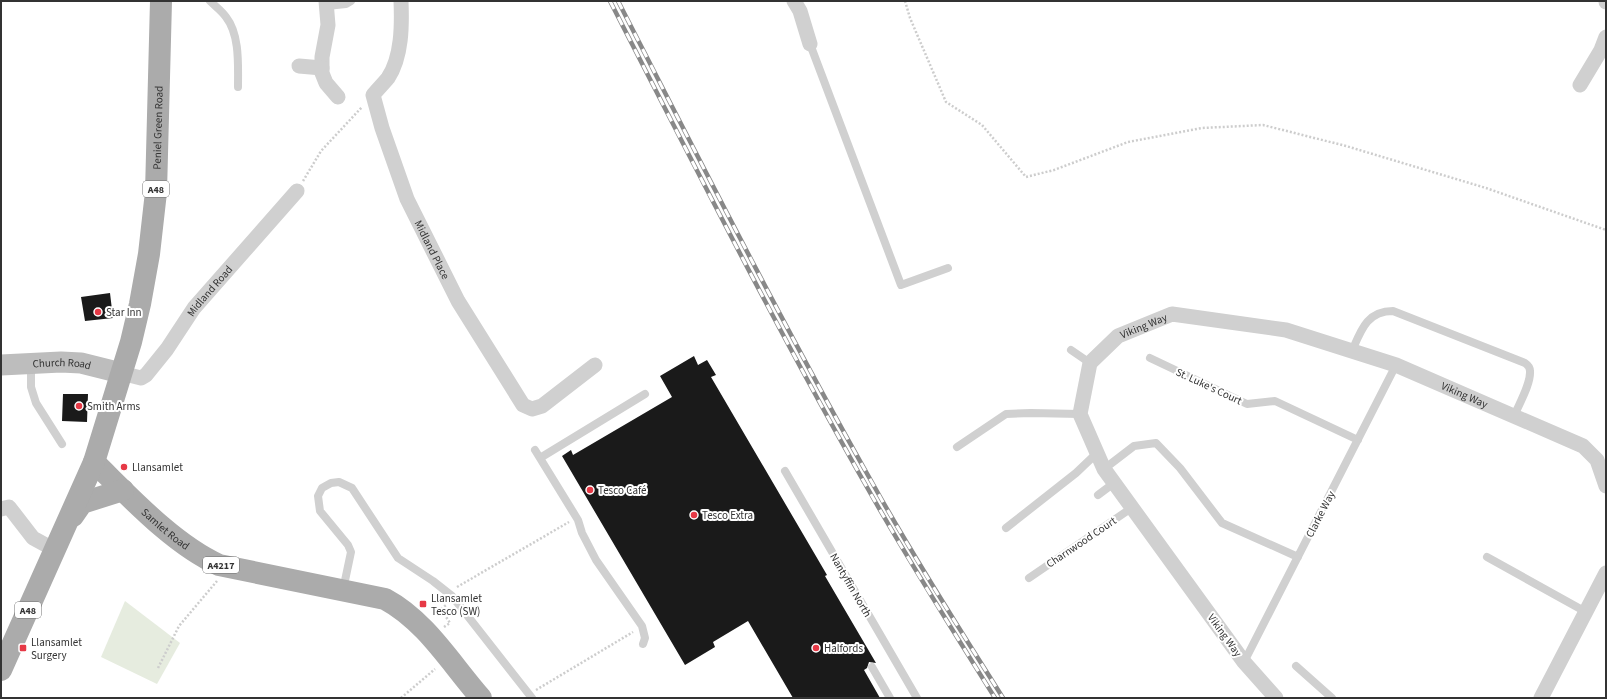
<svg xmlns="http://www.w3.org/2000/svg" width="1607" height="699" font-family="'Source Sans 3',sans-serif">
<rect width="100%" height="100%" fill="#fff"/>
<path fill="#e6ecdf" d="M125,601L180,643L157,684L101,657Z"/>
<path fill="#1a1a1a" d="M110,293L113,318L85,321L81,297Z
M694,356L698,365L707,360L716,375L711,377L827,575L825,576L876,663L869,662L867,668L864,670L880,698H793L748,621L713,642L715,647L685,665L562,456L571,450L573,455L672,397L660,376Z
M63,394H88L87,422L62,421Z"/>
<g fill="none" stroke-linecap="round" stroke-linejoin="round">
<path stroke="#cdcdcd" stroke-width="2.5" stroke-dasharray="2 2" stroke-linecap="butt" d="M905,1L910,18L946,102L982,125L1026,177L1054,170L1128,142L1202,128L1263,125L1346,146L1486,188L1606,230
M303,181L321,151L362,107
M457,587L569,522
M444,627L450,623L441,609L446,605
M158,668L179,626L217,581
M536,690L633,632
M401,698L435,669"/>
<path stroke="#d0d0d0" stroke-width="8" d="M210,1C215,6 222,11 226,17C240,35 238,65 238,87
M327,6L346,4L351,1
M810,44L901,285L948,268
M1071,350L1090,363
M1352,351C1361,330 1367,311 1393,311L1525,363C1528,365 1530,367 1530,371C1531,384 1519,404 1514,416
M1150,358L1247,404L1275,401L1358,440
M31,364V387L36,403L62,444
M957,447L1006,414L1031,413L1080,414
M535,450L578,520L582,533L596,560L642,626L645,638L643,644
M540,458L645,394
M1104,469L1134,446L1156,443L1180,468L1222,523L1298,557
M785,471L917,698
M1098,495L1114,483
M1006,528L1076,473L1097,453
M1487,557L1586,612
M1029,578L1133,507
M343,590L351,552L348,545L320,511L318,496L322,488L331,483L339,482L352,488L398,558L433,581L452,596L532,698
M1244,662L1396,365
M1296,666L1332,698
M872,667L890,698"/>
<g stroke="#d0d0d0" stroke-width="15">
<path d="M326,1L328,25L322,57V73L326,83L338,97"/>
<path id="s1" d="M401,1C402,25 402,57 388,78C383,84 378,89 373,95L382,128L407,199L458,301L523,405L532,409L542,406L595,365"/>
<path d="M794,1L800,11L810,44"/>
<path d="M1606,1V2"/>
<path d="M299,66L322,68"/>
<path d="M1580,85L1601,50L1606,37"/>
<path id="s2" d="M121,373L141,378L146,375L167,349L194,308L297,191"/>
<path d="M1,509L9,507L33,538L55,550"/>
<path id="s3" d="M1276,698L1244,662L1104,469L1080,414L1090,363L1118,336L1172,314L1286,330L1396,365L1583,446L1597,460L1606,486"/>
<path d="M1541,698L1606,573"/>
</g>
<path stroke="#bdbdbd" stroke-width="21" id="s4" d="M1,365L61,362L81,363L121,373"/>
<g stroke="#ababab" stroke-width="22">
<path id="s5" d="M94,462C130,497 173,544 219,565L385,599C426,621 451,664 481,698"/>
<path d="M73,516L82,503L123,490"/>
<path id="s6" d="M1,670L94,462L131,342L140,304L149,254L156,192L161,1"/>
</g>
<defs>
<path id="rail" d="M610,1C694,165 777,329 868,489C908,560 952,629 995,698
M618,1C701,163 784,327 874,486C914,558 959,628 1003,698"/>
</defs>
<use href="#rail" stroke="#888" stroke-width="4.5"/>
<use href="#rail" stroke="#fff" stroke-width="3" stroke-dasharray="9" stroke-linecap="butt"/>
</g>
<g fill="#e63946" stroke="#fff" stroke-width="1.5">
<circle cx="98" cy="312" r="4"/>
<circle cx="79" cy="406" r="4"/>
<circle cx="124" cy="467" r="4"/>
<circle cx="590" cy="490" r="4"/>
<circle cx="694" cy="515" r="4"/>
<rect x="419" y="600" width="8" height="8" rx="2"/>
<rect x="19" y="644" width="8" height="8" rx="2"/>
<circle cx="816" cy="648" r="4"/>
</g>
<g text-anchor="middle" stroke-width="4" stroke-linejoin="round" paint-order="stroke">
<g fill="#fff" stroke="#707070" stroke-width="1">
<rect x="143" y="181" width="26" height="16" rx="3"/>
<rect x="203" y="557" width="36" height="16" rx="3"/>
<rect x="15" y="602" width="26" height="16" rx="3"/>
</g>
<g font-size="10" font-weight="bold" fill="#333">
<text x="156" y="193">A48</text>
<text x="221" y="569">A4217</text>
<text x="28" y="614">A48</text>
</g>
<g font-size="11" fill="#333" stroke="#fff">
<text dy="4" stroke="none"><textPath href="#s6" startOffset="570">Peniel Green Road</textPath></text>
<text dy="4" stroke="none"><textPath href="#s1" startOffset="268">Midland Place</textPath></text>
<text dy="4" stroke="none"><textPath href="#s2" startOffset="132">Midland Road</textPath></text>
<text dy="4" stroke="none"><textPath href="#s3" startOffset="465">Viking Way</textPath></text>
<text dy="4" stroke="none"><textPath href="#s4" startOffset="61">Church Road</textPath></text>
<text transform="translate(1209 386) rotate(25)" y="4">St. Luke's Court</text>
<text dy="4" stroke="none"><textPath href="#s3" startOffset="801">Viking Way</textPath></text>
<text transform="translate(1320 514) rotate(-63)" y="4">Clarke Way</text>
<text dy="4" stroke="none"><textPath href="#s5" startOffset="98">Samlet Road</textPath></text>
<text transform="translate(1081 542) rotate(-34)" y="4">Charnwood Court</text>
<text transform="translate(851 585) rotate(60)" y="4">Nantyffin North</text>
<text transform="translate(1225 635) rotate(54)" y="4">Viking Way</text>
</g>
<g font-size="11" fill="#333" stroke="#fff" text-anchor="start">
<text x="106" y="316">Star Inn</text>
<text x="87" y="410">Smith Arms</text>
<text x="132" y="471">Llansamlet</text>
<text x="598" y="494">Tesco Café</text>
<text x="702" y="519">Tesco Extra</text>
<text x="431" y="602">Llansamlet<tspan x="431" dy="13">Tesco (SW)</tspan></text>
<text x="31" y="646">Llansamlet<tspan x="31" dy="13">Surgery</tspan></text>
<text x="824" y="652">Halfords</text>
</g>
</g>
<rect width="1607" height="699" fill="none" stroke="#333333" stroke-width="4"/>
</svg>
